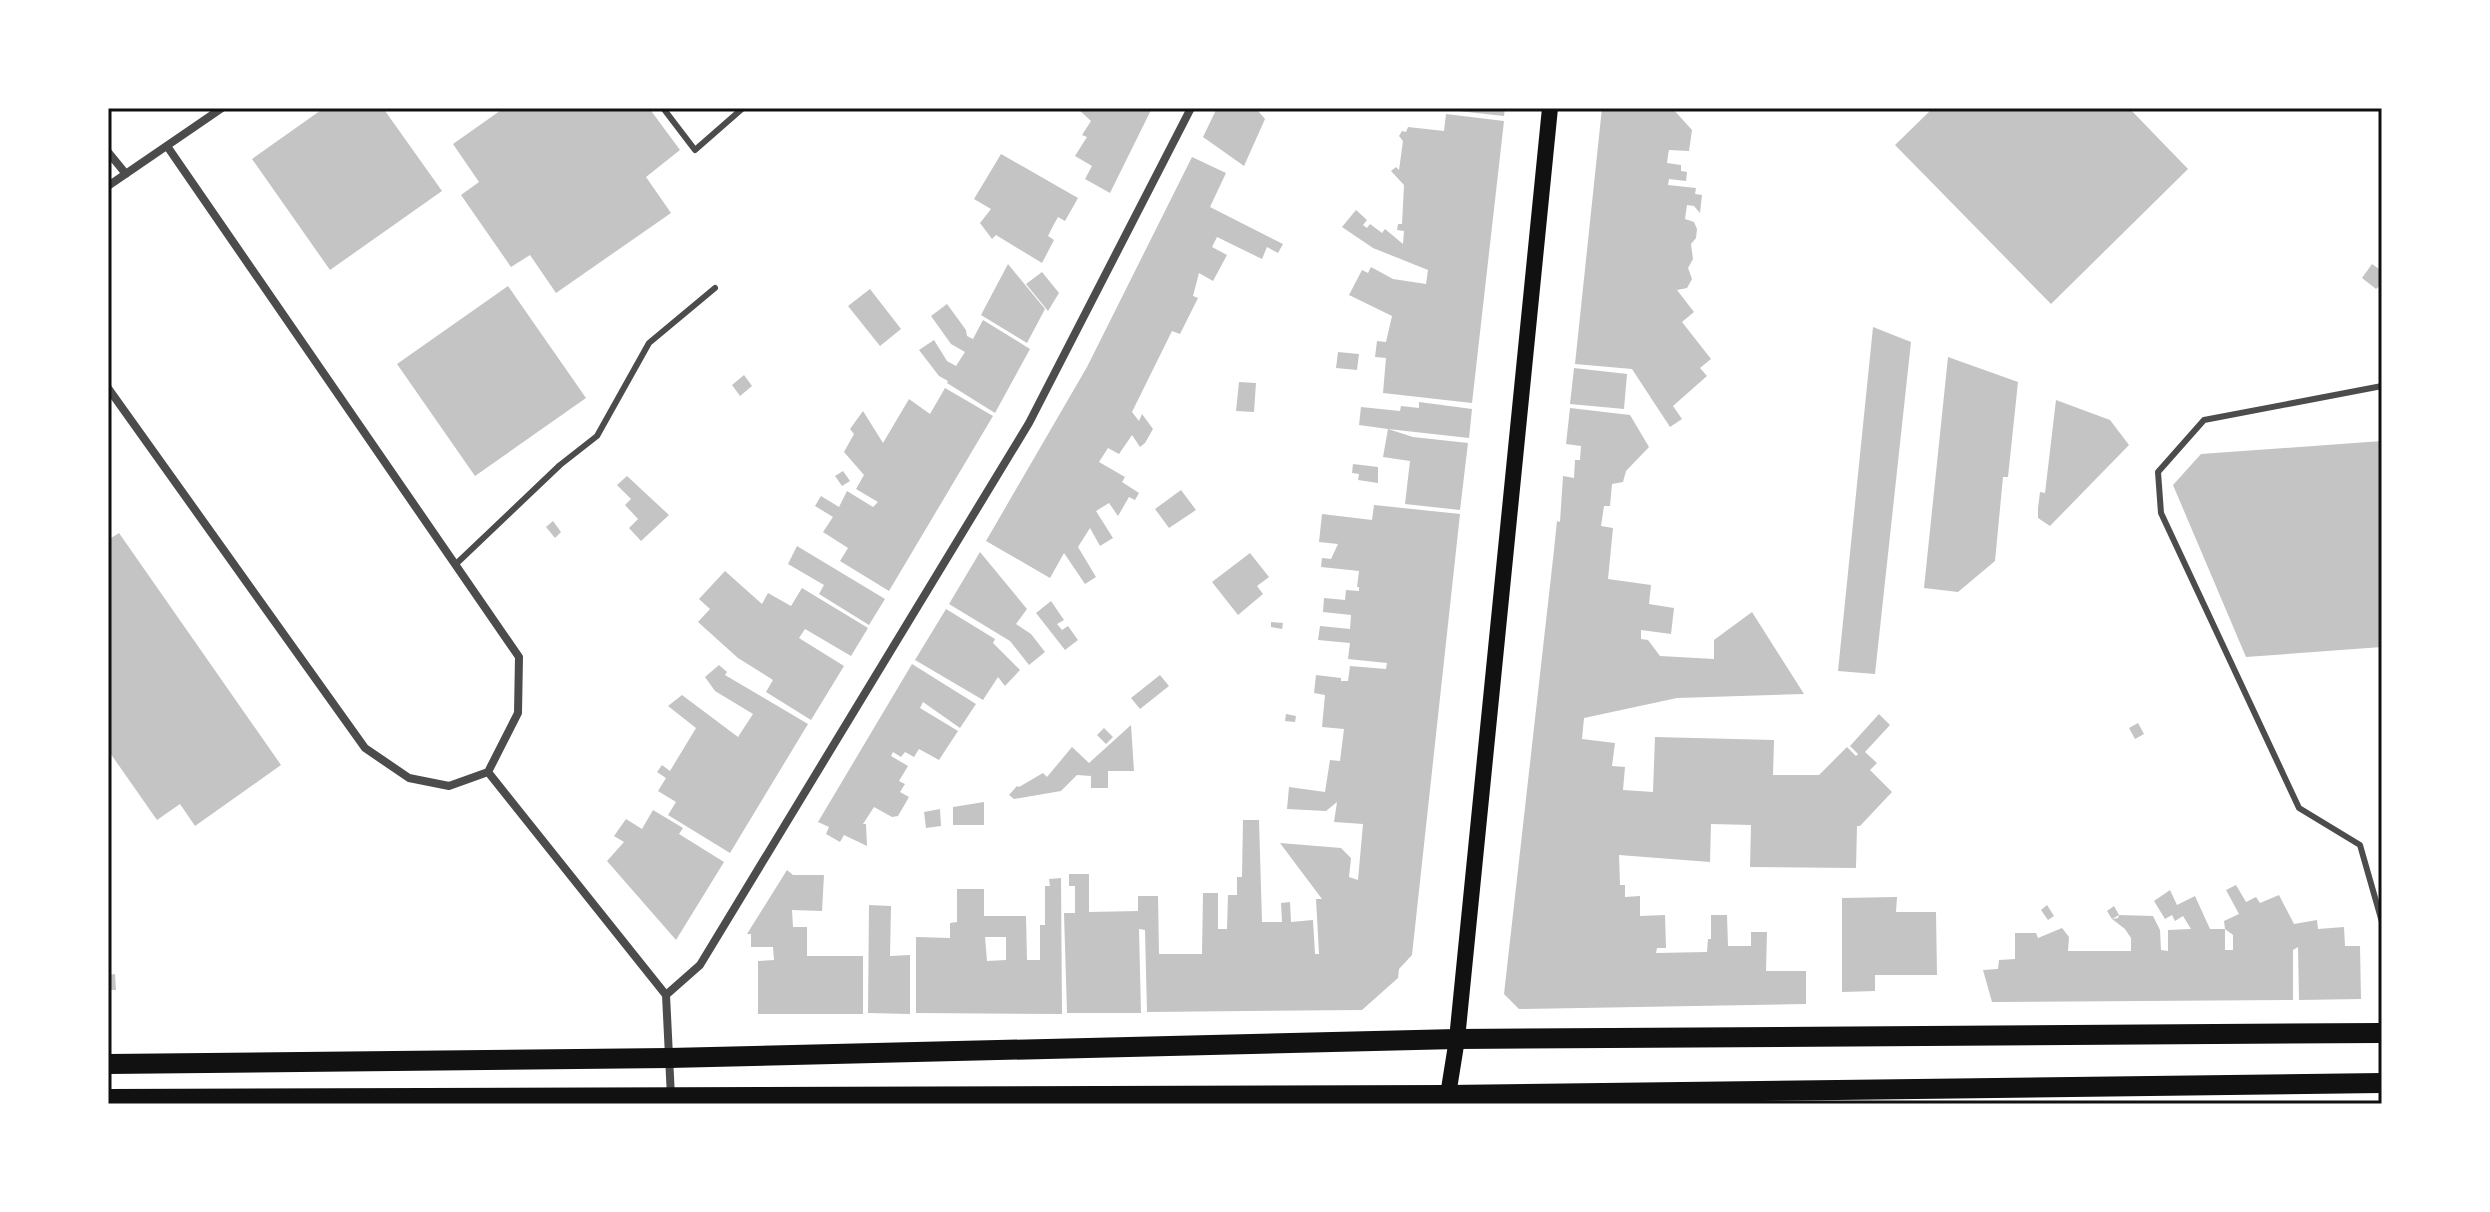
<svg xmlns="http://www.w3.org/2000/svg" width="2490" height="1212" font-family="'Asap Condensed',sans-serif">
<rect width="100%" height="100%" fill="#fff"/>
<path fill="#c4c4c4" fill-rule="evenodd" d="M324,108H383L442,191L330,270L252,159Z
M504,108H649L680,150L646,177L671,213L556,293L530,255L511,267L461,195L479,182L453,144Z
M1077,108H1152L1110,193L1085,179L1092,166L1075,156L1087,137L1082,135L1091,121Z
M1217,108H1259L1258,111L1265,119L1244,166L1203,137Z
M1449,108H1505L1504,116L1449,110Z
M1602,108H1672L1692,130L1689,151L1669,150L1668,155L1667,163L1681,165V171L1687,172L1686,181L1669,179L1668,185L1696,188L1695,194L1702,195L1700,213L1694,206L1687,205L1685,219L1694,222L1697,229L1696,238L1691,244L1693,259L1688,268L1692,279L1687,288L1677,290L1694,312L1682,322L1711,359L1700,368L1707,376L1673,406L1682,419L1670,427L1632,369L1575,364Z
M1933,108H2129L2188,169L2051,304L1895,145Z
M1446,114L1504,121L1472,403L1383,393L1386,358L1375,357L1377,341L1386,342L1392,316L1349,295L1362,270L1368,273L1371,267L1393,279L1426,284L1428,270L1373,248L1342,227L1356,210L1367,220L1363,225L1367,228L1370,224L1382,233L1385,229L1403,244L1404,231L1397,230L1398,224H1402L1404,185L1391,171L1396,167L1399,170L1403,141L1399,136L1402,131L1406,132L1408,127L1444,131Z
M1001,154L1078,198L1065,221L1058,217L1053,226L1048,236L1054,240L1042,263L996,235L992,239L980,223L991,209L974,199Z
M1192,157L1226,173L1210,207L1283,244L1278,253L1267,247L1262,259L1217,237L1212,247L1227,255L1213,281L1199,273L1193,296L1198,298L1180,334L1172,331L1132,412L1139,421L1142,414L1153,429L1145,443L1140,447L1132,435L1119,454L1108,448L1099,462L1125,477L1122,482L1139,493L1135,500L1129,497L1118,516L1109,503L1096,511L1113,538L1100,546L1090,528L1078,547L1096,577L1085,584L1064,553L1050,578L986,541L1087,367Z
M1008,264L1045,309L1027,343L981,315Z
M2372,264L2382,271V284L2376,289L2362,278Z
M1042,272L1059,293L1048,311L1026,284Z
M508,286L586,398L475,476L397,364Z
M870,289L901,329L880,346L848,306Z
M947,304L966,330L967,336L973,339L983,320L1030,349L995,413L947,383L948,381L939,376L919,350L934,340L947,361L956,366L965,352L951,344L931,316Z
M1873,327L1911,342L1875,674L1838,671Z
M1338,352L1359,354L1357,370L1336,368Z
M1948,357L2018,382L2008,477H2003L1995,561L1958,592L1924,588Z
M1574,368L1627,374L1624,409L1570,404Z
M744,375L752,386L740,396L732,385Z
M1239,382L1256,383L1254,412L1236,411Z
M945,388L993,416L889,591L840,561L848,548L823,532L833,517L815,506L821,496L839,507L847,491L873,507L878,502L856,489L864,475L844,452L854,434L850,429L863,411L883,443L909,399L930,414Z
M2056,400L2110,420L2129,445L2050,526L2038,518V508L2040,492L2045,493Z
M1419,402L1472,409L1469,438L1388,429L1413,437L1468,443L1460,510L1405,504L1410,461L1383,457L1388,429L1359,425L1361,407L1400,411L1401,406L1419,408Z
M1570,408L1630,415L1649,447L1626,471L1623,482L1612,484L1610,506H1604L1601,526L1613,528L1608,579L1651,585L1649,604L1674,608L1671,634L1641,630V639L1648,640L1660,656L1714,659V640L1752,612L1804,694L1677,698L1584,718L1582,739L1615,743L1612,766L1625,767L1623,790L1653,792L1655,737L1774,740L1773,775H1819L1847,747L1856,756L1858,754L1850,746L1879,714L1890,725L1865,752L1877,763L1870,770L1892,792L1860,826H1857L1856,868L1750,867L1751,825L1711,824L1710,862L1619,855L1620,885H1625V897L1640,896V916L1665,915L1666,948H1657L1656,953L1707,952L1708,939H1711V915H1727L1728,946H1751V932H1767L1766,971H1806V1004L1519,1009L1504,994L1553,559L1557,521L1560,522L1563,476L1574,478L1575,460H1580L1581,446L1566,444Z
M2382,441V647L2246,657L2173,485L2201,454Z
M1353,464L1378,467V483L1358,480L1359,474L1352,473Z
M843,471L850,481L842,486L835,476Z
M627,476L669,515L641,541L629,528L638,519L625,505L631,499L617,485Z
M1181,490L1196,510L1169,528L1155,509Z
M1374,505L1460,514L1412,955L1399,969L1398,978L1362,1010L1147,1012L1145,930L1139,929L1141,1013H1067L1064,913H1075V886H1069V874H1089V912L1138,911V896H1158L1159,954H1202L1203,893H1218V929H1227L1228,895H1237V877H1242L1243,820H1259L1262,922H1282L1281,903L1290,902L1291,922L1313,920L1315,954H1319L1316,899H1322L1280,843L1341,848L1351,858L1349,877L1358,880L1363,824L1334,822L1337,802L1326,811L1287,809L1289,787L1325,792L1330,760L1340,761L1344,729L1322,727L1325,695L1314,693L1316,675L1341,678V681H1348L1350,666L1386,669L1387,663L1348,659L1350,643L1318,640L1320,626L1350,629L1351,615L1323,612L1324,598L1345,600L1346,590L1359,591V587H1357L1359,571L1321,567L1322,558L1331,559L1338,544L1319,542L1322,514L1372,520Z
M553,521L561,532L555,538L546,527Z
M119,533L281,765L195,826L180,804L157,820L108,750V540Z
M797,546L885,599L869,625L819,594L824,585L788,564Z
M980,552L1027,609L1016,624L1031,634L1045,652L1029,665L1010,641L949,604Z
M1250,553L1269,577L1257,586L1263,594L1238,615L1212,582Z
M725,571L762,604L768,593L791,606L802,588L868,628L851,656L805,629L799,638L844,666L811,720L766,692L773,680L738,658L698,622L710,609L699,599Z
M1051,601L1064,620L1057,624L1062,630L1068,626L1078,640L1065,650L1036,613Z
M946,609L995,639L993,643L1020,670L1005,686L998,677L983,700L915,660Z
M1271,622L1283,623L1282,629L1271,627Z
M912,664L976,704L960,728L923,702L920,708L958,731L939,760L919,749L914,757L905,752L901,757L893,752L891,756L908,766L899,781L905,784L900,792L909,797L898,816L892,817L874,807L863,824H866L867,846L844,835L840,842L826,834L829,827L818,822Z
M719,665L727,672L725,675L808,724L730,853L668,815L676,802L658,791L666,778L657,772L662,765L670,771L696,728L668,706L682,695L738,737L753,714L715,691L705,677Z
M1160,675L1169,686L1140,709L1131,698Z
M1286,714L1296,716L1295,722L1285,721Z
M2138,723L2144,734L2135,739L2129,728Z
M1131,725L1134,771H1108V788H1091V776L1077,775L1061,791L1014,799L1009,795L1017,786L1019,787L1043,773L1047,777L1072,747L1089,763Z
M1104,728L1113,737L1106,744L1097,735Z
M984,802V825H953V807Z
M940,809L941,826L926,828L924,812Z
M653,810L683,828L679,834L724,862L676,940L607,861L624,842L614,836L626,819L642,829Z
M787,870L793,875H824L822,911L792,910L793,927H807V956H863V1014H758V961L774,960L773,947H751V934H747Z
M1061,878L1062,1014L916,1013V937L950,938V923L957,922V889H984V916H1026L1027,960H1040V925H1045V886H1050L1049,879ZM985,937H1006V960L987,961Z
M2236,885L2246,902L2256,897L2260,903L2279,895L2294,924L2317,920L2318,929L2344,927L2345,946H2360L2361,999L2299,1000L2298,947L2293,950V1000L1992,1002L1983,970L1998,969L1999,960L2015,959V933H2036L2038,938L2062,928L2069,937L2068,951H2131V938L2125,929L2112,919L2107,911L2114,906L2119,915L2112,919L2118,918L2119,915L2153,916L2160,930L2161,950L2168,951V930L2191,929L2183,916L2175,921L2172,915L2165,919L2154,901L2170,890L2177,905L2195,896L2210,929H2225V950H2233V935L2225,929L2224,921L2239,914L2226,890Z
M1897,897L1896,912H1936L1937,975H1875V991L1842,992V898Z
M869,905L891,906L890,956L910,955V1014L868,1013Z
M2047,905L2054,916L2048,920L2041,910Z
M115,974L116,990H108V975Z"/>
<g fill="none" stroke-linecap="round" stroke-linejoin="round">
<path stroke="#4c4c4c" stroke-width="6" d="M663,108L695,150L743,108
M2382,386L2204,420L2158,472L2161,513L2299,808L2360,845L2382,922
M456,564L560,465L597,436L649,343L715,288"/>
<path stroke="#4c4c4c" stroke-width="8" d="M108,152L126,174
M108,186L222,108
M108,388L365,748L409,778L449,786L488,772L518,713L519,657L167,146
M488,772L666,995
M671,1097L666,995L700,965L1029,423L1191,108"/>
<path stroke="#111" stroke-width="16" d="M1448,1095L1457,1039L1550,108"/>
<path stroke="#111" stroke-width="20" d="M108,1064L669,1058L1457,1039L2382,1033
M108,1099L1448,1095L2382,1083"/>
</g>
<rect width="2490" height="1212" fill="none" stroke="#ffffff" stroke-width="220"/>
<rect x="110" y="110" width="2270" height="992" fill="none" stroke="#111" stroke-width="3"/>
</svg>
